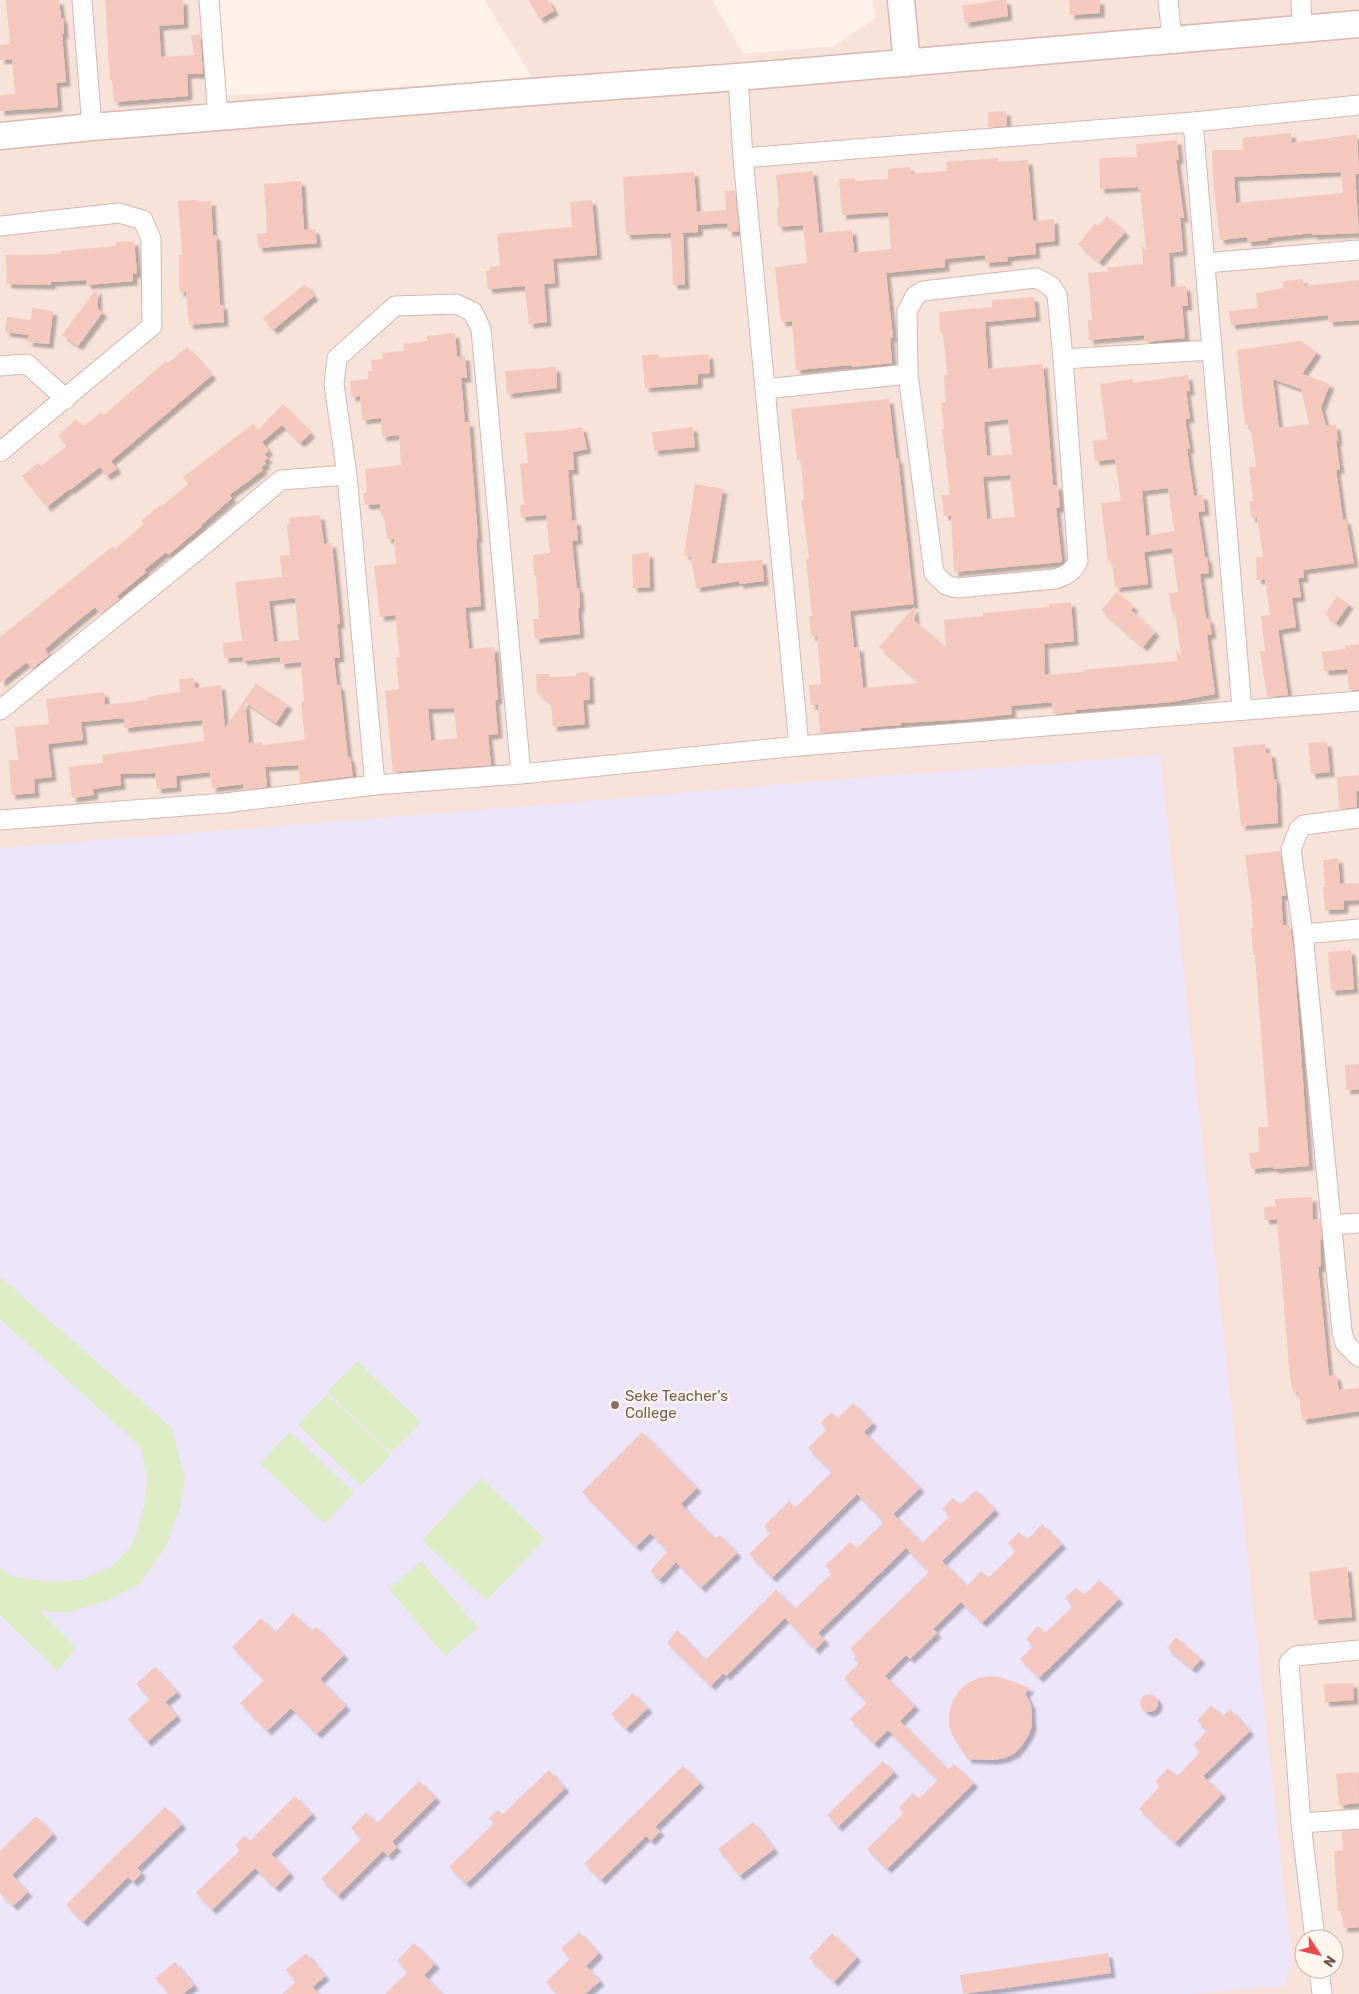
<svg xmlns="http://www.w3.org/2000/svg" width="1359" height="1994" font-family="Rubik,sans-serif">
<defs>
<filter id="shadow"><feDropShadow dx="4.5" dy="4.5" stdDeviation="1" flood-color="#0004"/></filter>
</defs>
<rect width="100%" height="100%" fill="#fdf1e9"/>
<path fill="#f8e3da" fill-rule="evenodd" d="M0,0H214L215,96L534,80L484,0H712L744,54L834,46L875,18L873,0H1359V1994H0ZM1304,1939H1334V1969H1304Z"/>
<path fill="#ede5fa" d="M1160,755L1292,1962L1285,1986L1189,1994H0V848L543,805L829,780Z"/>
<path fill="#dfedc6" d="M0,1277L172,1428L185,1479L181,1505L166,1546L140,1584L106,1601L67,1613L39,1610L76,1648L58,1671L0,1615V1567L11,1576L48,1582L80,1580L111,1567L132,1545L144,1507L147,1479L141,1447L0,1319Z
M357,1361L421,1422L391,1453L327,1392Z
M327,1394L391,1455L361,1486L298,1425Z
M290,1432L354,1493L324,1524L260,1463Z
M481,1478L545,1539L486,1601L422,1540Z
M421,1561L478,1628L445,1656L389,1589Z"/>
<path fill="#f4c8bf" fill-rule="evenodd" filter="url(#shadow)" d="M6,0H59L61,18H63L64,34H62L66,82L56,83L58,107L0,111V95L15,94L12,59L0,60V45L10,44Z
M105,0H183L184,24L159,26L161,57L194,55L191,35L200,34L203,74H187L188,96L114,102L112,80H110Z
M528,0H548L554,11L540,19Z
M999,0H1006L1008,16L965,23L962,6Z
M1069,0H1100V13L1070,15Z
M1006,111L1007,126L988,127V112Z
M1291,133L1292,143L1357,134L1359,174H1355L1359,233L1312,235V233L1267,238L1268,240L1247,242V237L1220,240L1213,179L1212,150H1243L1242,138ZM1341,172L1343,193L1236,203L1234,177Z
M1177,140L1179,160H1176L1184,218H1180L1183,251L1169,253L1171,287L1186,286L1188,306H1182L1185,338L1145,342L1144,335L1089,340L1088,320H1092L1088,273L1109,271L1105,268L1143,264L1142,246L1146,250L1140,190H1138V187L1100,189L1099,158L1137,157L1136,144Z
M998,158V162L1028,160L1033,221L1054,219L1055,241L1035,243L1036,254L1007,257L1008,261L985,263V255L945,259V267L886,273L893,338H890L892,363L851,367V365L796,370L792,321L781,322L775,267L807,263L803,225L778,227L777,208L779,207L776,175L813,171L819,233L852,230L854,253L891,249L888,212L842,215L839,179L855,178V181L888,179V169L910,167L911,174L947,171L946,162Z
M694,172L697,212L726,210L725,191L735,190L739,231L728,232L727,223L698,225V232L683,233L685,285H673L671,233L626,235L623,177Z
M301,181L304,230L315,229L317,243L258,248L257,234L267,233L264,184Z
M197,200V202L211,201L213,236L216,235L220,305H223L224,322L189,325L186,292H179V255H182L178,201Z
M592,200L597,255L553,259L555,283L544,284L547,322L529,324L525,286L488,289L486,271H490V267L500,266L497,234L572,227L570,202Z
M1107,216L1125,232L1099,262L1078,244L1095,224L1098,226Z
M134,241L137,273L133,274V281L87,285L86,280L51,282V285L7,284L6,255L61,254V251L116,246V242Z
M1303,279L1304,286L1359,280V320L1329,322L1328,315L1231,325L1229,311L1258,308L1256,293L1283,288V281Z
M305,284L314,296L273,330L263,318Z
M97,288L98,309L103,312L78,346L62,335Z
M1034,297L1036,317L985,322L988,369L1043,364L1053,485H1058L1060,508H1056L1062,562L954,572L951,515L944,516L942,495H950L942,429H944L941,403L946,402L944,375H947L943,332L940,333L939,312L992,307V300ZM1008,419L1012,454L987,456L984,422ZM1010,475L1015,517L987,519L983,477Z
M32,308L53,311L49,344L28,342L29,335L5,332L7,317L31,320Z
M455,333L457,357L465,356L467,378H461L465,422H469L478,538H476L481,606L465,608L469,649L494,647L498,700H495L498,734L488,735L491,765L393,772L385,691L399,689L396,657H400L395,615L380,617L374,566L396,564L394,539H387L384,516H381L380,504L365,505L363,493L367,492L365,469L401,465L399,435L382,437L381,418L362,420L360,396L351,397L350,381L368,379V371H372L371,360L383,359L382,353L404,351L403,344L427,341V336ZM454,708L457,738L431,741L428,709Z
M1300,341L1317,352L1302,374L1330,384L1321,407L1326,426L1336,425L1338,441H1336L1340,469L1336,470L1343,520L1346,519L1354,563L1303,570L1304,578H1298L1301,597L1292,598L1296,627L1278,630L1288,695L1267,697L1260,651H1265L1261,616L1270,615L1265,579L1257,580L1256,558L1263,557L1257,517L1251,518L1249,502L1253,501L1249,467L1256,466L1250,424L1245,425L1237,350ZM1273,379L1301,389L1309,424L1279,428Z
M187,347L212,375L111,461L117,469L106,476L100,467L70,490L69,489L47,507L22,476L38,463L41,466L67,446L58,436L76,419L83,427L101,412L104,415L166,361L168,363Z
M659,354V358L709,354L710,373L698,374V384L645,388L642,355Z
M556,367L557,388L507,394L505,371Z
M1188,375L1190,391H1186L1190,418L1185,419L1190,449H1187L1194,496L1203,495L1205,511L1198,512L1205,557H1207L1209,573L1200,574L1206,619L1209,618L1212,634L1207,635L1215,694L1171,702L1075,710L1076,712L1053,714L1052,702L1011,706L1012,714L969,719L900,723L901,725L861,728V730L820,733L818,705H811L809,685L821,684L817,636H811L809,616H812L806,559L809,558L801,500L804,499L801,459L797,460L791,409L889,399L896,459L898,458L914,604L850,611L854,647H859L863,688L920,683L879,647L914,607L915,621L946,648L944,620L983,616V613L1049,607V604L1071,602L1074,641L1044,644L1045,675L1083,672L1082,670L1177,661L1176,650L1181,655L1175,611L1172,614L1169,593L1178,592L1172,548L1144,552L1148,584L1115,588L1112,561L1108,562L1101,503L1121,501L1115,459L1095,461L1093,441L1107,439L1100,384L1133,379V383ZM1168,488L1174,531L1146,536L1142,491Z
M283,404L311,433L300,443L282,425L262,442L269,451L264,454L268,458L264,461L266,464L261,467L263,470L229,495L232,498L201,525L202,526L168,555L166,552L144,570L146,572L117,596L119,599L101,614L95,607L74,624L45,649L49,655L32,669L27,662L0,683V637L113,546L115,549L144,524L141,521L160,505L161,507L188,484L183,477L253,424L258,430Z
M582,427L587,449L573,452L574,470H568L572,521L576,520L578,540L572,541L577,589L579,588L580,608H578L580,634L535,639L533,619H539L536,575H534L533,555L550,553L546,515L521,517L520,505L524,504L520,464L528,463L525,433L568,430Z
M693,427L695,447L654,451L652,432Z
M695,484L723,489L711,564L762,560L764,581L739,584V581L696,588L691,557L684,555Z
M320,515L324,544L332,543L340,624H337L340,658H334L337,686L340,685L348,757H350L353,776L300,783L298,765L265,767L267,787L243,790V784L212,788L210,772L176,776L177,787L157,789L155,773L120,774L121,785L93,789L94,795L72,798L69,767L103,763L102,755L204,741L202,720L124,728V718L81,722L83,740L48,744L52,777L34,779L35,793L11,795L9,760H18L15,727L49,724L46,699L104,692L105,705L148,700L147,697L180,692L179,679L194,678L195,688L221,685L225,728L256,683L288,705L276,723L245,702L249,743L263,742L261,745L305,740L301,702L304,701L301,662L280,664V657L243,661L242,657L224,658L223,643L242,641L235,582L282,577L280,556L290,555L287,525L290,524L289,518ZM295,598L299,640L274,642L269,601Z
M649,553L650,587L633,588L632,554Z
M1117,592L1134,607L1131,610L1155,632L1143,647L1101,610Z
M1337,596L1349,604L1336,623L1325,614Z
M1359,644V690H1349L1347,669L1324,671L1322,652L1345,649V646Z
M589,672L590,700H583L585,724L553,727L551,703L537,692L536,674H550V677L576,676V673Z
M1327,742L1330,772L1311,774L1308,743Z
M1265,744L1266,753H1271L1274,779H1276L1278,823L1241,826L1233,747Z
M1359,775V791H1356L1357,807L1339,809L1337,777Z
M1280,851L1286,896H1281L1283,925H1290L1294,955L1309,1166L1274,1169L1273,1167L1251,1169L1249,1153L1259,1152L1258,1127H1268L1255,955H1253L1251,928H1253L1251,899L1245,855Z
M1338,858L1340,884L1359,883V900L1344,901V909L1325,910L1323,887H1325L1323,860Z
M1351,950L1354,989L1331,991L1328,952Z
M1359,1064V1089L1346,1090L1345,1065Z
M1312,1197L1313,1220L1320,1219L1322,1240H1320L1321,1267H1318L1329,1376L1336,1375L1339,1390L1359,1388V1411L1302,1420L1298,1391L1293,1392L1290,1379L1277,1219L1265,1220L1264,1207L1275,1206V1199Z
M853,1403L873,1423L864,1432L920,1488L893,1514L922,1543L950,1516L942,1509L953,1498L960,1505L976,1490L995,1510L942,1561L967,1586L981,1571L988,1578L1016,1551L1008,1543L1019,1532L1027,1540L1042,1524L1062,1544L982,1623L961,1602L933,1629L937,1633L910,1659L906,1655L885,1676L915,1706L900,1721L948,1770L954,1764L974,1783L887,1869L867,1849L904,1813L899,1808L913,1793L919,1799L938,1780L888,1730L874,1744L850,1719L867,1703L844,1678L859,1663L854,1659L857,1656L850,1649L929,1572L906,1548L818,1633L825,1640L815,1650L785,1618L726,1676L723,1673L711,1686L667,1643L677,1630L705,1660L776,1590L795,1609L832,1573L825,1566L850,1542L857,1548L884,1522L857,1494L772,1578L749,1554L770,1533L764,1526L789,1501L795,1508L832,1472L808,1448L827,1429L820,1423L832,1412L838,1418Z
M642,1432L697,1488L681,1504L715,1539L720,1535L737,1553L701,1588L676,1562L659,1580L650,1571L668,1551L650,1533L636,1547L582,1492Z
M1347,1567L1352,1617L1314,1620L1309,1572Z
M1099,1580L1119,1599L1039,1678L1020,1659L1033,1646L1026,1639L1038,1626L1045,1633L1073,1606L1065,1598L1076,1588L1084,1595Z
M293,1613L312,1631L316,1627L344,1655L320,1679L346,1706L317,1734L291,1708L267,1731L240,1703L264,1680L232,1647L261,1618L275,1633Z
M1176,1637L1201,1659L1192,1669L1167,1648Z
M155,1667L177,1692L165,1702L177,1716L147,1742L128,1719L150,1699L136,1684Z
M989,1676L1000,1677L1030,1688L1025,1693L1031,1705L1032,1726L1028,1736L1022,1745L1015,1753L1005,1758L993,1760L968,1759L953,1737L949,1726V1714L952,1702L959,1691L968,1683L979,1678Z
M1353,1683L1354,1700L1325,1702L1324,1684Z
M633,1693L648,1708L626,1729L611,1714Z
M1140 1703a9 9 0 1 1 18 0a9 9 0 1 1-18 0Z
M1211,1705L1223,1716L1230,1709L1250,1731L1203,1776L1222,1794L1175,1843L1139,1809L1160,1786L1155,1782L1168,1768L1177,1777L1200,1752L1193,1745L1208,1730L1197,1721Z
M883,1761L894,1772L838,1827L827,1815Z
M683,1766L700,1783L655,1827L660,1831L651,1841L646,1836L601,1880L584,1864Z
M549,1770L565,1788L466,1884L449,1867L494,1823L489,1818L498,1810L503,1814Z
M1358,1772L1359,1803L1339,1805L1336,1774Z
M419,1781L436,1798L392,1842L397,1847L388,1856L383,1851L338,1896L321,1879L362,1838L351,1828L366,1812L377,1823Z
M295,1796L312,1814L271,1854L290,1873L275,1888L255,1868L212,1910L196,1893L240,1850L235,1845L245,1836L250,1841Z
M165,1807L182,1824L137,1868L142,1873L133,1882L128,1877L83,1922L66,1905Z
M36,1816L53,1834L12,1875L28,1892L13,1906L0,1893V1851Z
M753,1822L774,1849L739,1876L718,1849Z
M1359,1830V1927L1343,1928L1342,1911H1338L1334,1851L1343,1850L1342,1831Z
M579,1932L599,1953L586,1966L600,1981L585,1994H557L546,1982L570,1959L561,1949Z
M832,1933L857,1957L834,1982L809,1958Z
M414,1943L435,1964L424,1975L442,1994H385L408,1972L397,1961Z
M306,1953L325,1976L312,1987L319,1994H282L296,1982L286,1970Z
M1108,1953L1111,1973L963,1994L960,1975Z
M175,1962L194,1985L183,1994H169L155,1978Z"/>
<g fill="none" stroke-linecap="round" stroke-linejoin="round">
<defs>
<path id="street" d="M82,0L92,127
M209,0L218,118
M1168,0L1172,39
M1301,0L1302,29
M738,77L743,158L799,746
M1193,122L1242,709
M743,158L1193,122L1359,105
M0,226L119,213L143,220L151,239L152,326L0,452
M1205,263L1359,250
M1036,278L1051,286L1057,295L1063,359L1078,561C1073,572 1067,575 1055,579L957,588L946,585L934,573L908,374L907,312L915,296L923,291Z
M1063,359L1211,350
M0,366L27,364L66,399
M766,389L908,374
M0,710L206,543L281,480L347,475
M375,785L347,475L334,384L337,358L395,306L456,304L473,312L481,329L521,774
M1359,818L1304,825L1299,829L1291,850L1303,934L1342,1331L1345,1343L1359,1357
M0,820L225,803L375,785L521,774L799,746L1359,701
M1303,934L1359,929
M1331,1225L1359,1223
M1301,1823L1359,1819
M1315,1939L1301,1823L1289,1663L1296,1656L1359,1650
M1319,1969L1322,1994"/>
<path id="secondary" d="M901,0L907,63
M0,136L92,127L518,93L738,77L1359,24"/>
</defs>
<use href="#street" stroke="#d3b7b0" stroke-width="21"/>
<use href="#secondary" stroke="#d9b8b0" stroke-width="29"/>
<use href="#street" stroke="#fff" stroke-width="19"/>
<use href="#secondary" stroke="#fff" stroke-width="26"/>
</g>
<circle fill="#8d6e63" stroke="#fff6f0" stroke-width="2" cx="615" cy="1405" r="5"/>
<g text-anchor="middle" stroke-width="4.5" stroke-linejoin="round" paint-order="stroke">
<g font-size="15" fill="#785e54" stroke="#fff6f0" text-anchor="start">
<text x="625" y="1401">Seke Teacher's<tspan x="625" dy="17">College</tspan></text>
</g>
</g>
<g transform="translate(1319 1954) rotate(125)"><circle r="24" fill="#fff6f0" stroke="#cab4ae"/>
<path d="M0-4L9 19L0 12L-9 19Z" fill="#ec494c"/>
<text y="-8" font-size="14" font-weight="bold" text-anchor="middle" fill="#7a504a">N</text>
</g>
</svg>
